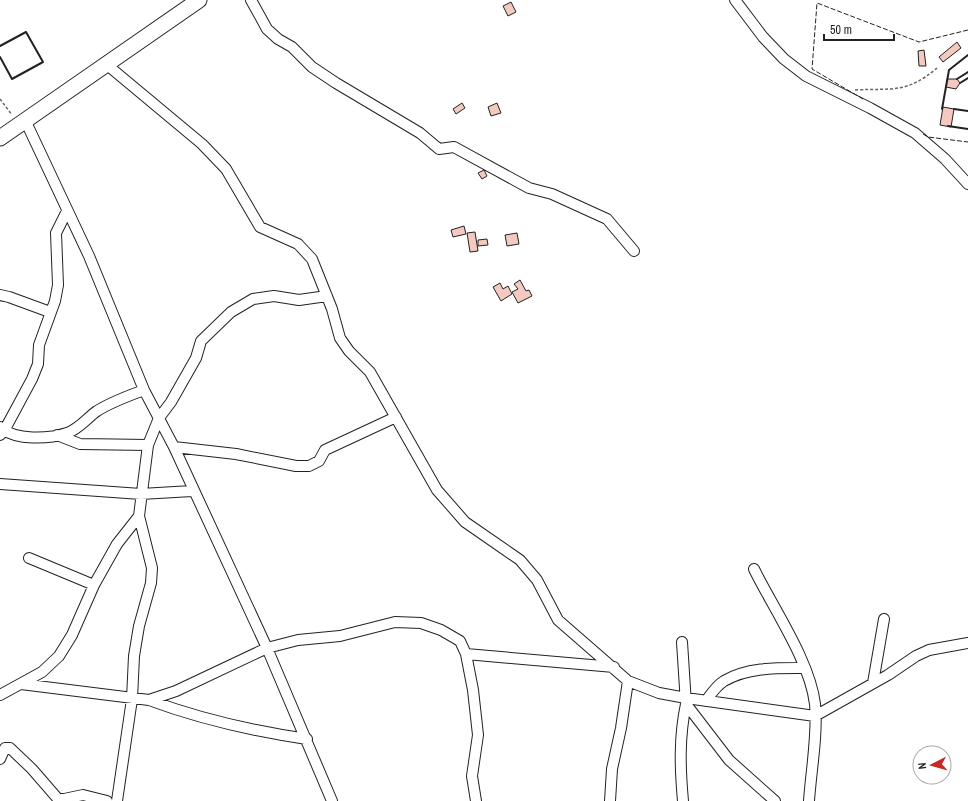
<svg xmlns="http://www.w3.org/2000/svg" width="968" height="801" font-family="'Archivo Narrow',sans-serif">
<rect width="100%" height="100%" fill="#fff"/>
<path fill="#f3c9c0" stroke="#222" d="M511,2L516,12L508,16L503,6Z
M957,42L961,48L943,62L939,57Z
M924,50L926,66H919L918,51Z
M947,79H957L960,83L956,89L946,87Z
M462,103L465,108L456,114L453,109Z
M497,103L501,113L491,116L488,107Z
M943,107L954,109L951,127L940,125Z
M484,170L487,176L482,179L478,173Z
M464,226L466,234L453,237L451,230Z
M475,232L478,251L470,252L467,233Z
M517,233L519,244L507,246L505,235Z
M487,239L488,245L478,246V240Z
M520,280L526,291L529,290L532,296L518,303L512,292L518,289L514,284Z
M500,283L503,289L508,286L512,294L501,301L493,287Z"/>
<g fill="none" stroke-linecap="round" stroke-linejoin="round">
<defs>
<path id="minor" d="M251,0L267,29L278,39L292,47L312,67L336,83L420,133L439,149L454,147L529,188L552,194L607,219L634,251
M735,0L763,37L784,59L806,76L870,108L915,133L945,159L968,184
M106,64L202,144L226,169L260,227L298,244L312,259L332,309L340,338L349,351L370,372L437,490L465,522L520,560L537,580L558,620L628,681L659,693L686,698L815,716L888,675L916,656L929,650L968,643
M25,120L89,256L144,390L174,447L267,648L332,801
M0,295L9,297L50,312
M0,427C15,441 49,439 67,433C79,429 87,418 97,411C111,402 128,396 144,390
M0,435L4,431L32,379L38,364L39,345L55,301L58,285L56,233L67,211
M57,435L80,444L148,445
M174,447L236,454L296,466H309L319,461L325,450L396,417
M0,484L141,494L192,491
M29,558L94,585
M754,569C773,608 810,661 815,704C818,733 811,771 809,801
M682,642L686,704L729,760L775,801
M466,654L614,667
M873,683L884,619
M21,684L149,700L176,691L267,648L298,640L340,636L395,622L421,623L441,630L460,641L466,654L473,690L478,735L472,776L476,801
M0,695L42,672L59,656L72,635L94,585L117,544L139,516L148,445L159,418L171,402L196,358L201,341L231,312L253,299L274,296L299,300L327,296
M149,700C200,719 253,731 307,739
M706,701C711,694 716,686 724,681C748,667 778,668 804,668
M0,759L5,748H10L32,769L58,799H64L83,795L107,801
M117,801L132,699L134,656L139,626L151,583L152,568L139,516
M610,801L612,769L621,728L628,681
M683,801C680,768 679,737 686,704"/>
<path id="highway" d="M0,138L199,0"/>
</defs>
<use href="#minor" stroke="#222" stroke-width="12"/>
<use href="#highway" stroke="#222" stroke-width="17"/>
<path stroke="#646464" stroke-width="1.5" stroke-dasharray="3 2" stroke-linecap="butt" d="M855,90C893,88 906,94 937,68
M0,99L12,115"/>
<use href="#minor" stroke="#fff" stroke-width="10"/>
<use href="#highway" stroke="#fff" stroke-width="15"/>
<path stroke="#222" stroke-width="1" stroke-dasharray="5 2" stroke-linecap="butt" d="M863,99L812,69L817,3L919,42L968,30
M923,134L928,137L968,142"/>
<path stroke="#222" stroke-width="2" d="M0,46L26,32L43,62L12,79L0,57
M957,79L968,72
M960,83L968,78
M942,109L949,70L968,55
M954,109L968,111
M948,126L968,129"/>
</g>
<g transform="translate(932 765) rotate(264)"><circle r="19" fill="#ffffff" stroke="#a7a7a7"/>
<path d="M0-3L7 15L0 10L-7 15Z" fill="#c62828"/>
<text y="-6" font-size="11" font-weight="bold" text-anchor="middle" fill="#222222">N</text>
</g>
<path d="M824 34v6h70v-6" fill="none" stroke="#222222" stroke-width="2"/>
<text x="830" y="34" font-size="12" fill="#222222" stroke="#ffffff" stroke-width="3" paint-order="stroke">50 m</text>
</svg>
